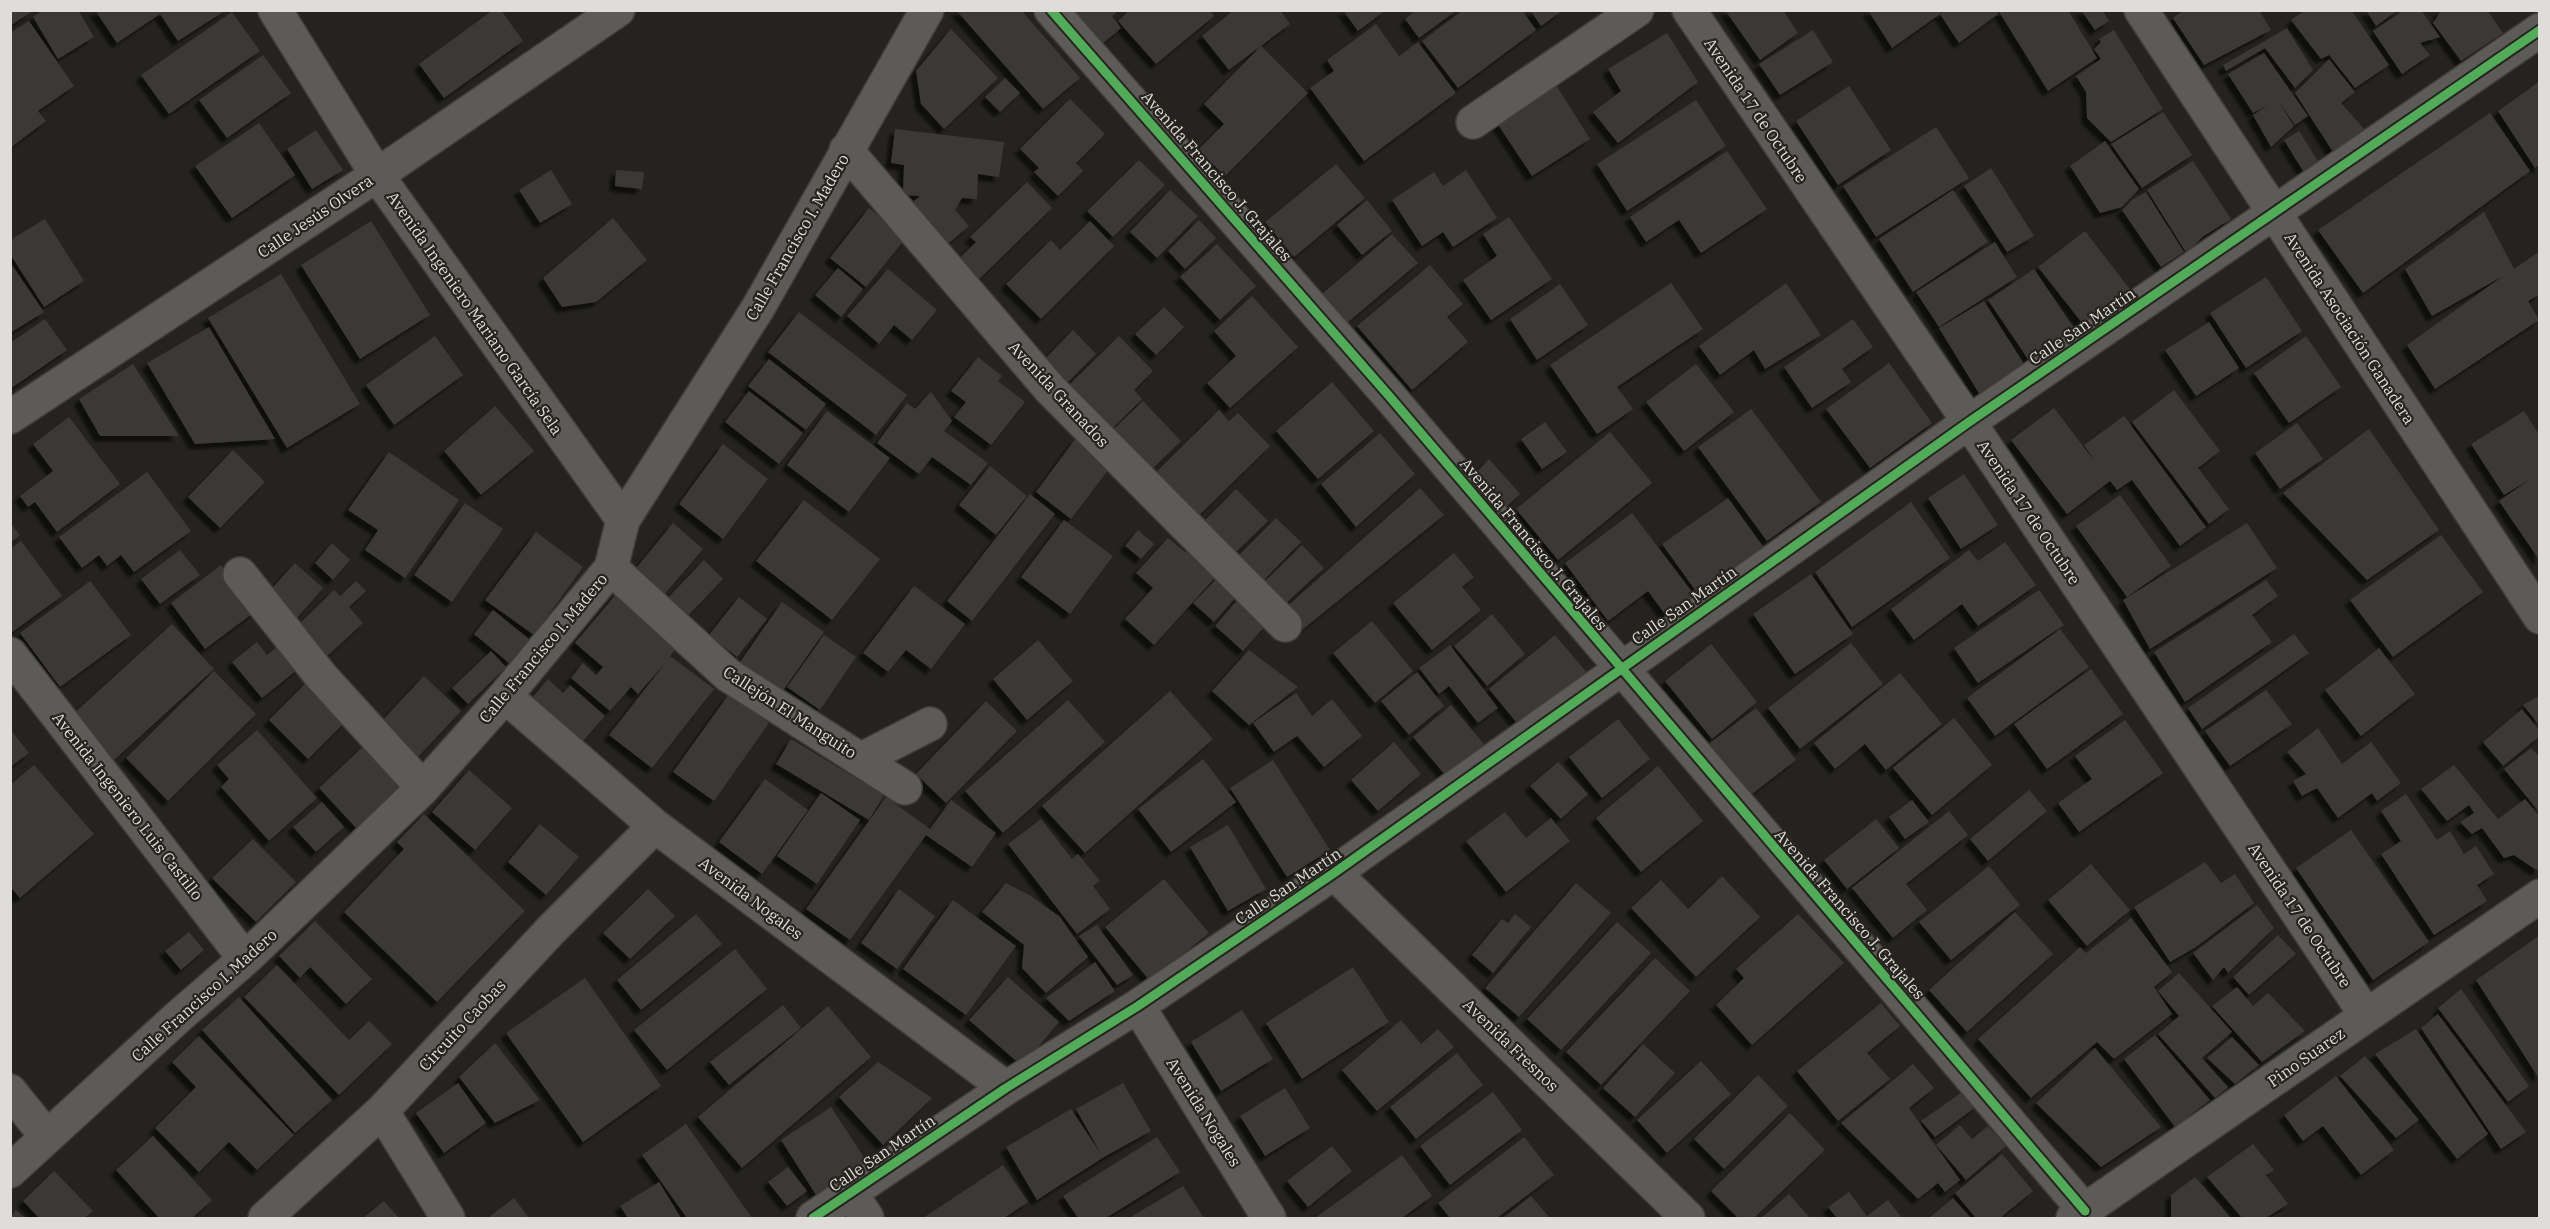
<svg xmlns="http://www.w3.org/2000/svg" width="2550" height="1229" font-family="'IBM Plex Serif',serif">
<defs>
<filter id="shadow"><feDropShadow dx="-5.5" dy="5.5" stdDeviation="1.5" flood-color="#0009"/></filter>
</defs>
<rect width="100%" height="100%" fill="#242320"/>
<path fill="#3a3936" filter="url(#shadow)" d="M10,10H29L31,12L10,26Z
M43,10H78L94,37L58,59L33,17Z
M95,10H226L178,41L160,14L117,43Z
M493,10H501L523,41L444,98L419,64Z
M956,10H1021L1080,78L1043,109Z
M1072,10H1115L1116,13L1112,16L1121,28L1101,45Z
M1130,10H1210L1214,16L1156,64L1118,21Z
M1234,10H1280L1290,24L1229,70L1202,36Z
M1343,10H1386L1358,31Z
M1416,10H1457L1419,38L1405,19Z
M1463,10H1522L1536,30L1458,88L1422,41Z
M1530,10H1563L1541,26Z
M1725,10H1783L1798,33L1760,60Z
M1868,10H1941L1940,14L1892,48Z
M1945,10H1996L1998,14L1959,43L1940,14Z
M1998,10H2068L2097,58L2048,91Z
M2081,10H2102L2109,21L2095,30Z
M2184,10H2259L2271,30L2204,65L2173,18Z
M2306,10H2351L2389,65L2355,88L2329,55L2321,59L2291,20Z
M2366,10H2398L2376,26Z
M2404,10H2421L2440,37L2420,43L2430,55L2402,74L2373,31Z
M2437,10H2487L2503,33L2461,61L2433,23L2440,13Z
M232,12L260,51L169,114L141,75Z
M29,21L74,86L38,111L46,121L10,148V33Z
M1376,24L1399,56L1418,42L1456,93L1364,161L1310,88L1334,71L1327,60Z
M2287,28L2313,70L2295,88L2265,48L2226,71L2223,65Z
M951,29L998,78L944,129L921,104L916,71Z
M1813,30L1833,62L1780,95L1759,64Z
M2114,30L2163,109L2111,142L2087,118L2086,92L2076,76L2101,59L2094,49L2101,42L2099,39Z
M1667,33L1698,82L1618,143L1593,112L1621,91L1608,69Z
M1261,46L1308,93L1225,176L1198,150L1224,124L1204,104Z
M2264,53L2308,116L2295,125L2277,99L2294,126L2271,147L2253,115L2268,105L2253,113L2228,74Z
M263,55L291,93L227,138L199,100Z
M2329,59L2355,92L2341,103L2365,130L2333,152L2295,93Z
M1005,78L1020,93L1000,112L985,97Z
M2540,81V170L2537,166L2535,168L2498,111Z
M1556,85L1590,139L1532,176L1497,123Z
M1849,86L1891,150L1838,185L1796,121Z
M1070,99L1105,134L1076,163L1083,171L1058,196L1034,172L1039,168L1020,149Z
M1696,100L1726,146L1627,211L1597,164Z
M2163,112L2192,155L2142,188L2111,144Z
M2490,113L2530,171L2363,293L2318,230Z
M259,123L295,175L232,218L195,166Z
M1936,127L1969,178L1876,237L1843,186Z
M895,129L1004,142L999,177L978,174L977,199L962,198L955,210L969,226L943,248L907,207L920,196L903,195L904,165L891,163Z
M316,130L343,170L312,189L287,149Z
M2299,131L2318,161L2303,171L2284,140Z
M2105,141L2139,189L2122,207L2100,213L2070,166Z
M1727,151L1767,209L1701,253L1679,220L1646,242L1630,217Z
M1139,160L1165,185L1113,237L1087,211Z
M2193,161L2231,219L2202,237L2187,254L2147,190Z
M1336,164L1365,198L1294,257L1265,222Z
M1991,168L2034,236L2007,252L1964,186Z
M551,170L572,204L540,223L519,190Z
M616,170L644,172L642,189L615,186Z
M1466,170L1497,218L1453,247L1443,232L1422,246L1392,200L1434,172L1443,186Z
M1027,182L1052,208L976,282L956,262L976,242L970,237Z
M1170,190L1198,216L1157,258L1130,232Z
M1953,190L1988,242L1913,292L1879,239Z
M2146,192L2184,252L2161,267L2122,210L2132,200Z
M1367,200L1392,231L1362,255L1337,225Z
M869,208L906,238L866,287L830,258Z
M2484,212L2514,269L2540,251V294L2528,301L2539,320L2435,389L2407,345L2503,276L2432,316L2405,269Z
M1509,217L1552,279L1491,320L1463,280L1497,256L1483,234Z
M613,218L647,260L596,302L562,307L543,278Z
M45,219L84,281L44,307L10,254V240Z
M1199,220L1216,238L1185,269L1168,251Z
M371,221L430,315L360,359L301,265Z
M1090,221L1114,246L1041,319L1006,284L1051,240L1060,250Z
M2085,231L2132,292L2086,328L2038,267Z
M1392,234L1418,263L1347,323L1322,294Z
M1995,242L2017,277L1939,327L1916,292Z
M1217,244L1256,286L1220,320L1180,277Z
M10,262L44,312L10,333Z
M1430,265L1463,304L1447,317L1468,342L1412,390L1357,326Z
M838,268L863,289L841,317L815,295Z
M888,269L937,310L912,340L894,325L879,344L847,316Z
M2034,269L2074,328L2028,359L1988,300Z
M281,274L360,404L287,448L208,318Z
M2266,277L2302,331L2246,368L2210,313Z
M1671,283L1703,329L1617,387L1633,409L1597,434L1550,365Z
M1786,283L1821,335L1765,369L1754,350L1720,375L1699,346Z
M1560,284L1588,325L1537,360L1510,319Z
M1252,296L1298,347L1230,408L1207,383L1236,356L1214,331Z
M1984,301L2026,367L1980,395L1939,328Z
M1164,307L1184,327L1156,355L1135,334Z
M799,312L907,395L876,435L768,352Z
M45,319L67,350L10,389V343Z
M1853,319L1873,347L1842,369L1851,382L1812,408L1784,367Z
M2209,322L2239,368L2196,396L2165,350Z
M209,327L275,439L195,444L147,363Z
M1073,330L1096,354L1063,387L1040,364Z
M435,336L463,375L394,425L366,385Z
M1119,336L1153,371L1134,390L1142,399L1108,433L1065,389Z
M2306,336L2341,387L2289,423L2254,373Z
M978,357L1002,376L998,381L1025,402L991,445L954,417L966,402L951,391Z
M769,359L826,404L806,430L748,386Z
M1889,363L1932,423L1870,468L1826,409Z
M133,364L179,436H100L79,399Z
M1696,364L1734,412L1684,451L1646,402Z
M1332,382L1374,431L1318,479L1276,431Z
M2174,390L2220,451L2198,468L2229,509L2209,524L2132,422Z
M749,391L803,433L779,464L725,422Z
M931,392L952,421L944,431L988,463L971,485L932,457L919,474L877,443L907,403L915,409Z
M1143,401L1181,441L1144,477L1105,437Z
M495,406L534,451L481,495L444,451Z
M2054,408L2096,463L2084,445L2124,416L2206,527L2180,546L2132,480L2117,490L2110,481L2067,514L2011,440Z
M1751,409L1821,502L1767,541L1698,447Z
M1219,410L1229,421L1238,413L1270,446L1189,525L1147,481Z
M827,411L890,458L849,512L787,465Z
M2524,411L2540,436V561L2499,501L2532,478L2504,495L2471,444Z
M69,417L120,484L57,532L35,502L28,507L20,496L53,471L33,444Z
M1545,422L1567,452L1542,469L1521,439Z
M2297,423L2323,459L2280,489L2255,453Z
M2369,429L2439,530L2367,580L2283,493Z
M1610,432L1652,483L1558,560L1516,509Z
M1380,433L1415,474L1356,527L1321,484Z
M1076,438L1112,465L1071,519L1036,492Z
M723,444L768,479L723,539L679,504Z
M233,450L265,482L220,528L188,497Z
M389,452L459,500L405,578L365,550L378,530L348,510Z
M1489,459L1520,494L1505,508L1476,473Z
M990,466L1027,496L996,535L959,505Z
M147,472L191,531L134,572L121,555L107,566L99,555L82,568L59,537Z
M1964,474L1998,525L1961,549L1928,498Z
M1420,488L1444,515L1302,630L1283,610Z
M1236,489L1268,521L1231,557L1199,526Z
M1030,494L1055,514L972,621L947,601Z
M2120,495L2171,566L2127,597L2076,526Z
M1728,498L1764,548L1698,594L1662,544Z
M804,500L880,559L832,620L756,561Z
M1911,502L1950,558L1852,627L1815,572Z
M465,503L503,529L452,602L414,575Z
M1632,513L1696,597L1667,617L1648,591L1608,621L1565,563Z
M1276,518L1301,542L1261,583L1235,559Z
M1064,520L1113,556L1070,614L1021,577Z
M10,523L20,535L10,543Z
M673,523L703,549L663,596L633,572Z
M2247,523L2277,568L2150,649L2123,600Z
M1138,530L1154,544L1141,559L1125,546Z
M536,532L583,567L534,635L485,600Z
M2441,535L2483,592L2393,657L2350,600Z
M1168,538L1185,552L1193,544L1222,570L1154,645L1125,619L1153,588L1136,573Z
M21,541L62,596L11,633L10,549Z
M2005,542L2036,585L1978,626L1962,604L1914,640L1891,609L1969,550L1978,561Z
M332,543L350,560L333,580L315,563Z
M1302,545L1324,568L1283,606L1262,584Z
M180,550L200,575L160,604L141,579Z
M1454,553L1474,577L1462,587L1481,610L1432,650L1393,603Z
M704,560L723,579L684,620L665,601Z
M295,563L323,588L296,619L267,594Z
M221,565L256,611L205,649L171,603Z
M1225,570L1244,588L1214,622L1193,603Z
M1811,574L1853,634L1795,674L1753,614Z
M2266,580L2278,596L2252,615L2272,642L2185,702L2154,652Z
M90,581L131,635L60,687L20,633Z
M356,581L366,591L349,607L363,623L323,660L294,629L334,590L340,596Z
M914,586L965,624L931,669L906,650L888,672L863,653Z
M2039,590L2064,625L1978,683L1954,648Z
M1245,591L1273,617L1243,651L1215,626Z
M618,592L680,644L670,656L714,689L652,768L609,735L667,661L638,694L631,687L610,711L571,678L583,663L596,675L603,667L575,643Z
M739,597L767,619L737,657L709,635Z
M782,602L824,632L780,695L738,665Z
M493,610L529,639L509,663L474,634Z
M1492,614L1525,654L1487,686L1454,646Z
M1372,621L1413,671L1375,703L1333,653Z
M172,624L214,669L112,762L70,717Z
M2060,629L2089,667L1995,736L1967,698Z
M2294,634L2309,653L2202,729L2188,708Z
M824,635L856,657L820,710L787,687Z
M1555,635L1588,674L1521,728L1489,689Z
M1038,640L1073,681L1027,720L993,679Z
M257,642L267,655L283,642L302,666L262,698L232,662Z
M1851,643L1883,684L1800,749L1768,708Z
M1711,644L1757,702L1712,739L1665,681Z
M1450,645L1498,708L1478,723L1449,686L1439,694L1419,668Z
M2379,648L2415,694L2361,736L2325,690Z
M1249,650L1298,687L1249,725L1212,691Z
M491,651L506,667L468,704L452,688Z
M2091,669L2123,714L2047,769L2014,724Z
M214,671L256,714L168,801L126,758Z
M1417,672L1444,706L1409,735L1381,701Z
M1900,673L1942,724L1886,770L1865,744L1835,769L1814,743Z
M424,676L461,711L416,759L379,724Z
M548,679L563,693L570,685L605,716L575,750L525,706Z
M309,680L348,719L308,759L269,720Z
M2266,690L2292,724L2230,766L2205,731Z
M1170,691L1213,739L1085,853L1042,806Z
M1296,693L1312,716L1332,699L1362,736L1324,767L1297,736L1274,752L1253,723Z
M729,694L769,723L714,801L673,772Z
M2540,695V726L2523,705Z
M1068,700L1105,742L1003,833L965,791Z
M986,701L1017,731L946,803L916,774Z
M1451,705L1484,744L1446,776L1413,737Z
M1756,708L1796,760L1743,801L1702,749Z
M2522,709L2540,731V736L2503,766L2483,742Z
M1954,718L1992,765L1932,815L1893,768Z
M1618,719L1650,759L1602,798L1569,757Z
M2125,720L2163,773L2079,832L2058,803L2092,779L2075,756Z
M2318,728L2342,764L2371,742L2401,783L2377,801L2372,793L2338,818L2317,788L2302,796L2293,781L2306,774L2287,752Z
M10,729L29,753L10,767Z
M257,730L317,798L269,841L221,787L229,779L217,765Z
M791,739L884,795L869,820L776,764Z
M1394,742L1421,774L1378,811L1351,780Z
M366,744L404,785L357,829L319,788Z
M2531,748L2540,757V813L2504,769Z
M1203,759L1236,802L1171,852L1138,809Z
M1273,760L1330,850L1287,877L1230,788Z
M1558,762L1588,794L1561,819L1530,786Z
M34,765L94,834L20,898L10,887V785Z
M2454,765L2498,819L2525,799L2540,817V868L2536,870L2514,855L2504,858L2482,828L2472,834L2460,822L2474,813L2469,805L2447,821L2421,789Z
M1658,766L1703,821L1641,872L1596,818Z
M469,770L512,808L475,850L432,812Z
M765,779L808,810L762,874L719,842Z
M2029,790L2047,811L1988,861L1970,839Z
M821,793L860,820L817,884L777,856Z
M2406,794L2437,840L2450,831L2464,854L2476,846L2494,874L2477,885L2487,901L2434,935L2381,854L2401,841L2381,811Z
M886,797L930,829L951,800L996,833L972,867L926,835L850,940L806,909Z
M1912,800L1929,822L1905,839L1889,817Z
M322,802L344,827L316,852L293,827Z
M1949,811L1968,835L1906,884L1927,910L1893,938L1852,888Z
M1505,812L1526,838L1551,818L1570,841L1506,892L1466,841Z
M424,814L525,911L437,1002L344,912L404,849L397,842Z
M1041,819L1072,859L1078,854L1100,881L1093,886L1110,909L1077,934L1008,844Z
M1876,819L1899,848L1847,889L1824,860Z
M540,824L579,857L546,895L508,862Z
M1228,825L1266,889L1228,911L1190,847Z
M2351,830L2429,942L2373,980L2296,868Z
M253,839L296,882L256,922L212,878Z
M2205,862L2221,883L2235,874L2254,903L2196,947L2170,962L2134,907Z
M2091,864L2130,910L2087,946L2048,900Z
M1989,866L2020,905L1951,960L1919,922Z
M1722,876L1760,917L1696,977L1631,908L1661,880L1688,909Z
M1164,879L1209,933L1150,981L1105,927Z
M1006,883L1031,896L1060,917L1088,957L1046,993L1022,968L1024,945L982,912Z
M1576,883L1611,913L1519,1017L1485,988Z
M648,889L675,916L630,959L603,933Z
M899,889L935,916L897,969L861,943Z
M953,900L1016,946L966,1015L903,969Z
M2257,905L2274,928L2228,973L2224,967L2213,980L2193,953Z
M2015,912L2053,954L1967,1032L1929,990Z
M696,914L722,944L641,1010L617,980Z
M1515,914L1531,927L1493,973L1472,955L1502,919L1508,923Z
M1798,914L1844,963L1752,1045L1716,1005L1744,978L1736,969Z
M2131,918L2172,972L2154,987L2172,1014L2114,1059L2097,1042L2031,1098L1978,1039L2080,947L2086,953Z
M315,921L372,979L346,1004L310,967L300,978L279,956Z
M1617,922L1651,953L1561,1050L1527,1019Z
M1097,925L1133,975L1117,985L1079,936Z
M189,932L204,950L181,970L165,951Z
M2278,935L2296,954L2249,995L2233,977Z
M2540,935V1076L2538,1077L2476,980Z
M735,949L767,989L667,1070L634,1030Z
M1655,958L1690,991L1601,1085L1566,1052Z
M1095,962L1115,991L1069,1021L1046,998Z
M277,965L349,1040L369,1021L392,1044L339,1095L244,997Z
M1353,967L1389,1022L1302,1079L1266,1023Z
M2179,973L2232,1032L2202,1058L2228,1087L2215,1098L2158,1034L2179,1016L2158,991Z
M1008,977L1059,1022L1022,1066L969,1020Z
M585,978L661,1086L583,1142L506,1033Z
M2237,987L2253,1006L2268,993L2305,1031L2262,1062L2212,1006Z
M2461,989L2529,1086L2508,1102L2438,1008Z
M239,997L332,1100L295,1133L202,1030Z
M1881,1003L1900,1026L1867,1053L1890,1079L1838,1121L1797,1071Z
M783,1005L801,1028L729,1085L710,1062Z
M828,1006L871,1057L742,1168L698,1117Z
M1242,1010L1273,1059L1221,1091L1191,1042Z
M2438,1014L2526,1132L2501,1149L2421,1028Z
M1401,1020L1421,1044L1438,1029L1454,1047L1377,1111L1342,1070Z
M2416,1029L2488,1134L2457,1159L2375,1054Z
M2155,1035L2210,1100L2175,1127L2124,1059Z
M199,1036L294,1135L257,1170L229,1142L199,1172L155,1128L196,1087L172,1062Z
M2232,1037L2259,1065L2235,1084L2207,1058Z
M495,1043L540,1100L495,1123L459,1077Z
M1643,1044L1675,1073L1635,1117L1603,1088Z
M2095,1048L2161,1127L2101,1167L2036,1103Z
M1457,1053L1483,1085L1416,1139L1390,1107Z
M2365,1056L2419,1120L2396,1138L2340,1076Z
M1701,1061L1731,1094L1667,1153L1637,1120Z
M878,1062L932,1098L883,1145L839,1097Z
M1913,1064L1934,1088L1909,1108L1960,1180L1945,1192L1938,1183L1918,1199L1841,1123Z
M1758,1075L1788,1106L1724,1169L1694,1139Z
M2336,1076L2394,1150L2361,1175L2323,1126L2303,1141L2284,1115Z
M458,1083L486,1123L444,1153L416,1113Z
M1123,1083L1151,1131L1104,1157L1037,1200L1006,1147L1071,1109L1101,1154L1076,1109Z
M1285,1088L1310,1128L1265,1156L1240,1116Z
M1965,1090L1977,1106L1935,1137L1921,1121Z
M1493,1092L1522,1130L1450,1185L1420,1146Z
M831,1107L869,1165L818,1198L781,1140Z
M1790,1113L1825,1150L1754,1218H1738L1711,1191Z
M686,1124L752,1218H687L642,1155Z
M1960,1125L1972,1139L1988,1126L2006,1146L1966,1180L1936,1145Z
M153,1136L212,1200L192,1218H159L116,1170Z
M1157,1137L1180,1172L1106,1218H1078L1063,1196Z
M1524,1137L1554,1175L1497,1218H1450L1438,1203Z
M2253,1144L2274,1170L2266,1175L2288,1204L2266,1218H2242L2207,1177Z
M1332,1146L1352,1171L1308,1207L1287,1181Z
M2002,1154L2033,1191L2000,1218H1976L1955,1193Z
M1402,1155L1432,1196L1402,1218H1315Z
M1003,1165L1028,1202L1004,1218H923Z
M788,1167L807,1191L787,1206L768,1182Z
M54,1171L93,1211L85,1218H39L23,1201Z
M2195,1177L2231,1218H2171V1195Z
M659,1182L681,1218H628L620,1206Z
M1183,1186L1204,1218H1129Z
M1849,1192L1867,1216L1888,1200L1902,1218H1837L1828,1207Z
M1789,1194L1810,1218H1761Z
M1531,1196L1550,1218H1503Z
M514,1198L529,1218H491L489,1217Z
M1953,1198L1971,1218H1929Z
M384,1201L399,1218H363Z
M16,1210L25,1218H10Z"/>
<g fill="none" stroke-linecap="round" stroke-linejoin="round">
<defs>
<path id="minor" d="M275,10L377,175L623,520
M1051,10L1390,397L2085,1211
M1689,10L1969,422L2366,1015
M2141,10L2540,617
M1473,122L1637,10
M846,150L1050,389L1285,625
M10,417L377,175L618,10
M611,568L728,675L905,788
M240,574L321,676L423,788
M10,654L245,959
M505,696L655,826L1006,1088
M862,759L930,724
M1334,873L1688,1218
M1138,1006L1269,1218
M10,1091L47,1137
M382,1111L448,1218
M10,1171L178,1017L245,959L423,788L505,696L611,568L623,520L758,308L927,10
M851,1193L867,1218
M265,1218L382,1111L551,930L655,826
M813,1218L1006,1088L1138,1006L1334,873L1969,422L2540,30
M2073,1218L2540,896"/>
</defs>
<use href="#minor" stroke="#3f3e3b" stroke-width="36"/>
<use href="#minor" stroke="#5c5b58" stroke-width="33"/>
<defs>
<path id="cycleway" d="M1051,10L1390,397L2085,1211
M813,1218L1006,1088L1138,1006L1334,873L1969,422L2540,30"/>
</defs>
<use href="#cycleway" stroke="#26241e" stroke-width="13"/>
<use href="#cycleway" stroke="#51ab58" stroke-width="9"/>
</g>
<g text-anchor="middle" stroke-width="4.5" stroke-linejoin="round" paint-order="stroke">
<g font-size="16" fill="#dfddd9" stroke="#26241e">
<text transform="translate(1756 110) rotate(56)" y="6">Avenida 17 de Octubre</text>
<text transform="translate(1217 176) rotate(49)" y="6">Avenida Francisco J. Grajales</text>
<text transform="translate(315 216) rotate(-34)" y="6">Calle Jesús Olvera</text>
<text transform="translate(797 237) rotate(-60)" y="6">Calle Francisco I. Madero</text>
<text transform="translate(475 313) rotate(55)" y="6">Avenida Ingeniero Mariano García Sela</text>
<text transform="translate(2082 326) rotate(-34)" y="6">Calle San Martín</text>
<text transform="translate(2350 328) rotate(57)" y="6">Avenida Asociación Ganadera</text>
<text transform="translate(1059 394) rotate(47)" y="6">Avenida Granados</text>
<text transform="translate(2029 512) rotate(56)" y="6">Avenida 17 de Octubre</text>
<text transform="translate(1534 544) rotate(50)" y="6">Avenida Francisco J. Grajales</text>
<text transform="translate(1684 605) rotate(-35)" y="6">Calle San Martín</text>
<text transform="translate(543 648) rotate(-50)" y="6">Calle Francisco I. Madero</text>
<text transform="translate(790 712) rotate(33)" y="6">Callejón El Manguito</text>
<text transform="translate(128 806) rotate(52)" y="6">Avenida Ingeniero Luis Castillo</text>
<text transform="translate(1288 886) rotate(-34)" y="6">Calle San Martín</text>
<text transform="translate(751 898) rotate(37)" y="6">Avenida Nogales</text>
<text transform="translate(1850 914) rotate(49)" y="6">Avenida Francisco J. Grajales</text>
<text transform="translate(2300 915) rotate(56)" y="6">Avenida 17 de Octubre</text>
<text transform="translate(204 995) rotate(-42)" y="6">Calle Francisco I. Madero</text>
<text transform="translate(462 1025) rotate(-47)" y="6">Circuito Caobas</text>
<text transform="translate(1511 1045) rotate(44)" y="6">Avenida Fresnos</text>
<text transform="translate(2306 1057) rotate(-35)" y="6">Pino Suarez</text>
<text transform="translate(1204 1112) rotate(58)" y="6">Avenida Nogales</text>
<text transform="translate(882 1153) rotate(-34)" y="6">Calle San Martín</text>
</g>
</g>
<rect width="2550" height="1229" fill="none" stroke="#dfddd9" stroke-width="24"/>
</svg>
